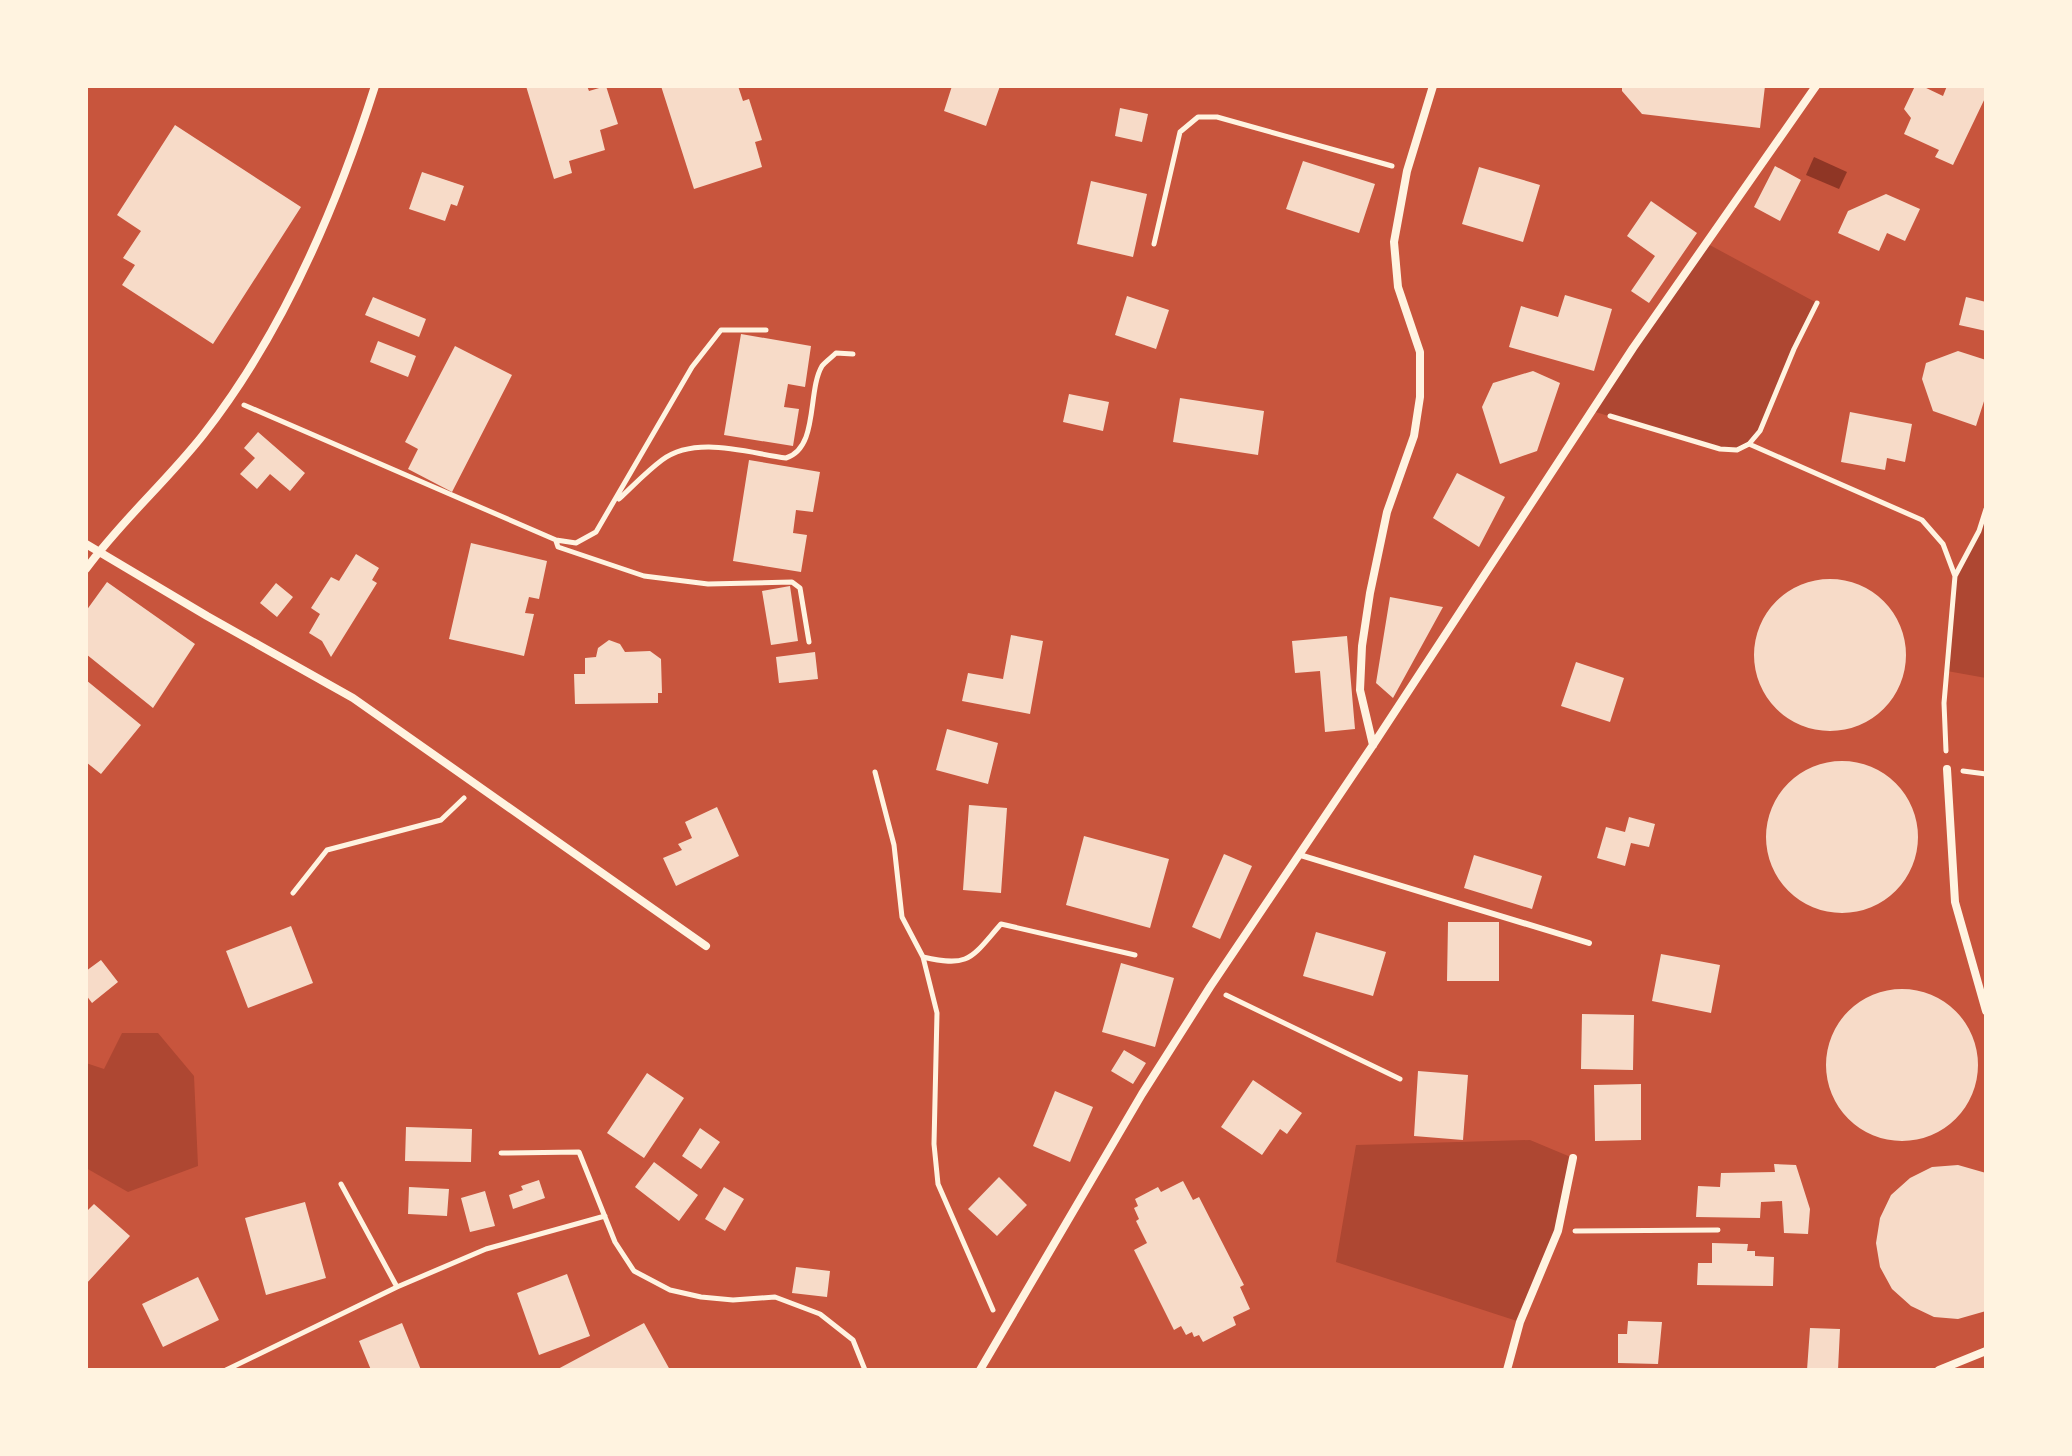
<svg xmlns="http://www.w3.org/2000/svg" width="2072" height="1456" font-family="'PT Sans',sans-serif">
<rect width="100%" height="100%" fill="#c8553d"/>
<path fill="#ae4732" d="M1706,243L1817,303L1760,431C1748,445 1740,450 1720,449L1592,411Z
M1986,509V678L1947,671L1955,576L1979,531Z
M122,1033H158L194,1076L198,1166L128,1192L86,1168V1063L104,1069Z
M1530,1140L1573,1158L1558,1231L1520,1322L1336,1262L1356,1145Z"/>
<path fill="#8f3625" d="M1814,157L1847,172L1839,189L1806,175Z"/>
<path fill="#f7dbc8" d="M526,86H587L589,91L606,86L618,124L600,130L605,150L569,161L572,173L554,179Z
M661,86H738L743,101L749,99L762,140L755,142L762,167L694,189Z
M952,86H1000L986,126L944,111Z
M1622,86H1765L1760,128L1642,114L1622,91Z
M1915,86H1922L1943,96L1947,86H1986V96L1953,165L1935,157L1939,150L1904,134L1911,118L1904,109Z
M1120,108L1148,114L1142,142L1115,136Z
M175,125L301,207L213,344L122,285L135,265L123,258L141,231L117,215Z
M1303,161L1375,184L1359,233L1286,209Z
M1775,166L1801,180L1780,221L1754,207Z
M1479,167L1540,185L1523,242L1462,224Z
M422,172L464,186L457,206L451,204L445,221L409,209Z
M1091,181L1147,194L1133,257L1077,244Z
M1886,194L1920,209L1905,241L1887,233L1879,251L1838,233L1848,211Z
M1651,201L1697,233L1649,303L1631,291L1655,256L1627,236Z
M1565,295L1612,309L1594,371L1509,347L1521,306L1558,317Z
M1127,296L1169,310L1156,349L1115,335Z
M373,297L426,319L419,337L365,315Z
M1966,297L1986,302V331L1959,325Z
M741,334L811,346L805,387L788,384L784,407L799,409L793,446L724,435Z
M378,341L416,356L408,377L370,362Z
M455,346L512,375L452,492L408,469L418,449L405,442Z
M1958,351L1986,360V395L1976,426L1933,411L1922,379L1926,363Z
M1533,371L1560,383L1537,451L1500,464L1482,407L1493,383Z
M1069,394L1109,402L1103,431L1063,422Z
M1180,398L1264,411L1258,455L1173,442Z
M1850,412L1912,424L1905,462L1887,458L1885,470L1841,462Z
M258,432L305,473L290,491L270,474L257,489L240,474L255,458L244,448Z
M749,460L820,472L813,512L796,510L793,533L807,535L801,572L733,561Z
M1457,473L1505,497L1479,547L1433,518Z
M471,543L547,561L539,599L529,597L525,613L534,614L524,656L449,639Z
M356,554L379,568L372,580L377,583L331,657L322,641L309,633L320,614L311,608L331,577L339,581Z
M1754 655a76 76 0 1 1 152 0a76 76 0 1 1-152 0Z
M107,582L195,644L153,708L86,654V611Z
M276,583L293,597L277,617L260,603Z
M790,586L798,641L771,645L762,591Z
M1390,597L1443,607L1393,698L1376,683Z
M1011,635L1043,641L1030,714L962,701L968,673L1003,679Z
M1347,636L1355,729L1325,732L1320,671L1295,673L1292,641Z
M609,640L620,644L625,652L650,651L661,659L662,693H658V703L575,704L574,674H585V658L596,657L598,648Z
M815,652L818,679L779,683L776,657Z
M1576,662L1624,678L1610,722L1561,706Z
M86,680L141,725L101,774L86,762Z
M947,729L998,743L988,784L936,770Z
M1766 837a76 76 0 1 1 152 0a76 76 0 1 1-152 0Z
M969,805L1007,808L1001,893L963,890Z
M717,807L739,856L676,886L663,858L682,850L678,844L692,838L685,822Z
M1629,817L1655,824L1649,847L1631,843L1625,866L1597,858L1606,827L1625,832Z
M1084,836L1169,859L1150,928L1066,905Z
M1224,854L1252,866L1220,939L1192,927Z
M1474,855L1542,876L1532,909L1464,888Z
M1448,922H1499V981H1447Z
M291,926L313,983L248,1008L226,951Z
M1316,932L1386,952L1373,996L1303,976Z
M1661,954L1720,965L1711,1013L1652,1001Z
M101,960L118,982L92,1003L86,995V971Z
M1121,963L1174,978L1155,1047L1102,1032Z
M1826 1065a76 76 0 1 1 152 0a76 76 0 1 1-152 0Z
M1582,1014L1634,1015L1633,1070L1581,1069Z
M1124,1050L1146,1063L1133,1084L1111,1071Z
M1418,1071L1468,1075L1463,1140L1414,1136Z
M647,1073L684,1098L644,1158L607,1133Z
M1253,1080L1302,1113L1287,1134L1280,1129L1262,1155L1221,1127Z
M1641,1084V1140L1595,1141L1594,1085Z
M1055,1091L1093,1107L1070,1162L1033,1146Z
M406,1127L472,1129L471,1162L405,1161Z
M700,1128L720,1142L701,1169L682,1156Z
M654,1162L698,1195L679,1221L635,1187Z
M1774,1164L1796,1165L1810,1209L1808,1234L1784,1233L1782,1201L1761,1202L1760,1218L1696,1217L1698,1186L1720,1187L1721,1173L1775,1172Z
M1958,1165L1986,1173V1311L1958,1319L1934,1317L1911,1306L1892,1289L1880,1267L1876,1243L1880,1218L1891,1195L1910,1178L1932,1167Z
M999,1177L1027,1205L997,1236L968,1209Z
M539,1180L545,1198L513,1209L509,1195L523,1190L521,1186Z
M1183,1181L1193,1200L1199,1197L1244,1285L1240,1287L1250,1309L1233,1317L1236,1325L1203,1342L1199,1335L1194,1337L1192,1332L1186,1335L1181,1326L1174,1330L1134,1250L1147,1243L1136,1221L1139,1219L1134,1208L1138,1206L1135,1199L1158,1187L1161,1192Z
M409,1187L449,1189L447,1216L408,1214Z
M724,1187L744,1199L725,1231L705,1219Z
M485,1191L495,1226L470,1232L461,1198Z
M305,1202L326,1278L266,1295L245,1218Z
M94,1204L130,1236L86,1284V1212Z
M1712,1243L1748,1244L1747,1251H1755V1256L1774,1257L1773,1286L1697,1285L1698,1263H1712Z
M796,1267L830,1271L827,1297L792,1293Z
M567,1274L590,1336L539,1355L517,1293Z
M198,1277L219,1320L163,1347L142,1304Z
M1628,1321L1662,1322L1658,1364L1618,1363V1334H1627Z
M402,1323L421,1370H371L359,1341Z
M644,1323L670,1370H556Z
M1810,1328L1840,1329L1838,1370H1807Z"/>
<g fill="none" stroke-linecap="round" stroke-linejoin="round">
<path stroke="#fff3e0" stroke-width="5" d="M1154,244L1180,132L1198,117H1217L1392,166
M244,405L556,540L576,543L596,532L692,367L721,330H766
M1610,416L1720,449L1737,450L1749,444L1760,431L1794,349L1817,303
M1749,444L1922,520L1943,544L1955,576L1944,703L1946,751
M619,499C633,486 646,472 662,460C696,435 748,453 786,458C819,448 807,391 822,366C825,362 832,357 836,353L853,354
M556,541L558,547L644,576L708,584L792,582L800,588L809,642
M1955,576L1979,531L1986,509
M1963,771L1986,774
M875,772L894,845L902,917L923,957L937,1013L934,1144L938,1184L993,1310
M293,893L327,850L441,820L464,798
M923,957C970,968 971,958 1001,924L1135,955
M1226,995L1400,1079
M501,1153L579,1152L615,1242L634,1271L670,1290L701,1297L733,1300L775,1297L820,1314L853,1340L865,1370
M341,1184L397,1287
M1575,1231L1718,1230
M226,1370L397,1287L486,1249L605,1216"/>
<path stroke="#fff3e0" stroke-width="6" d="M1300,855L1589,943"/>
<path stroke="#fff3e0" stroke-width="8" d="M86,544L207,616L353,698L706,946
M86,569C121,521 166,482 203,435C283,333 336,209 375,86
M1373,745L1360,690L1362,646L1370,593L1387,512L1414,436L1420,397V352L1398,287L1394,242L1407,171L1433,86
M1947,769L1955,902L1986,1011
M980,1370L1142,1094L1210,987L1373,745L1633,348L1816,86
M1507,1370L1520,1322L1558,1231L1573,1158
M1939,1370L1986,1351"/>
</g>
<rect width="2072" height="1456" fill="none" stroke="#fff3e0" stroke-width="176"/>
</svg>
